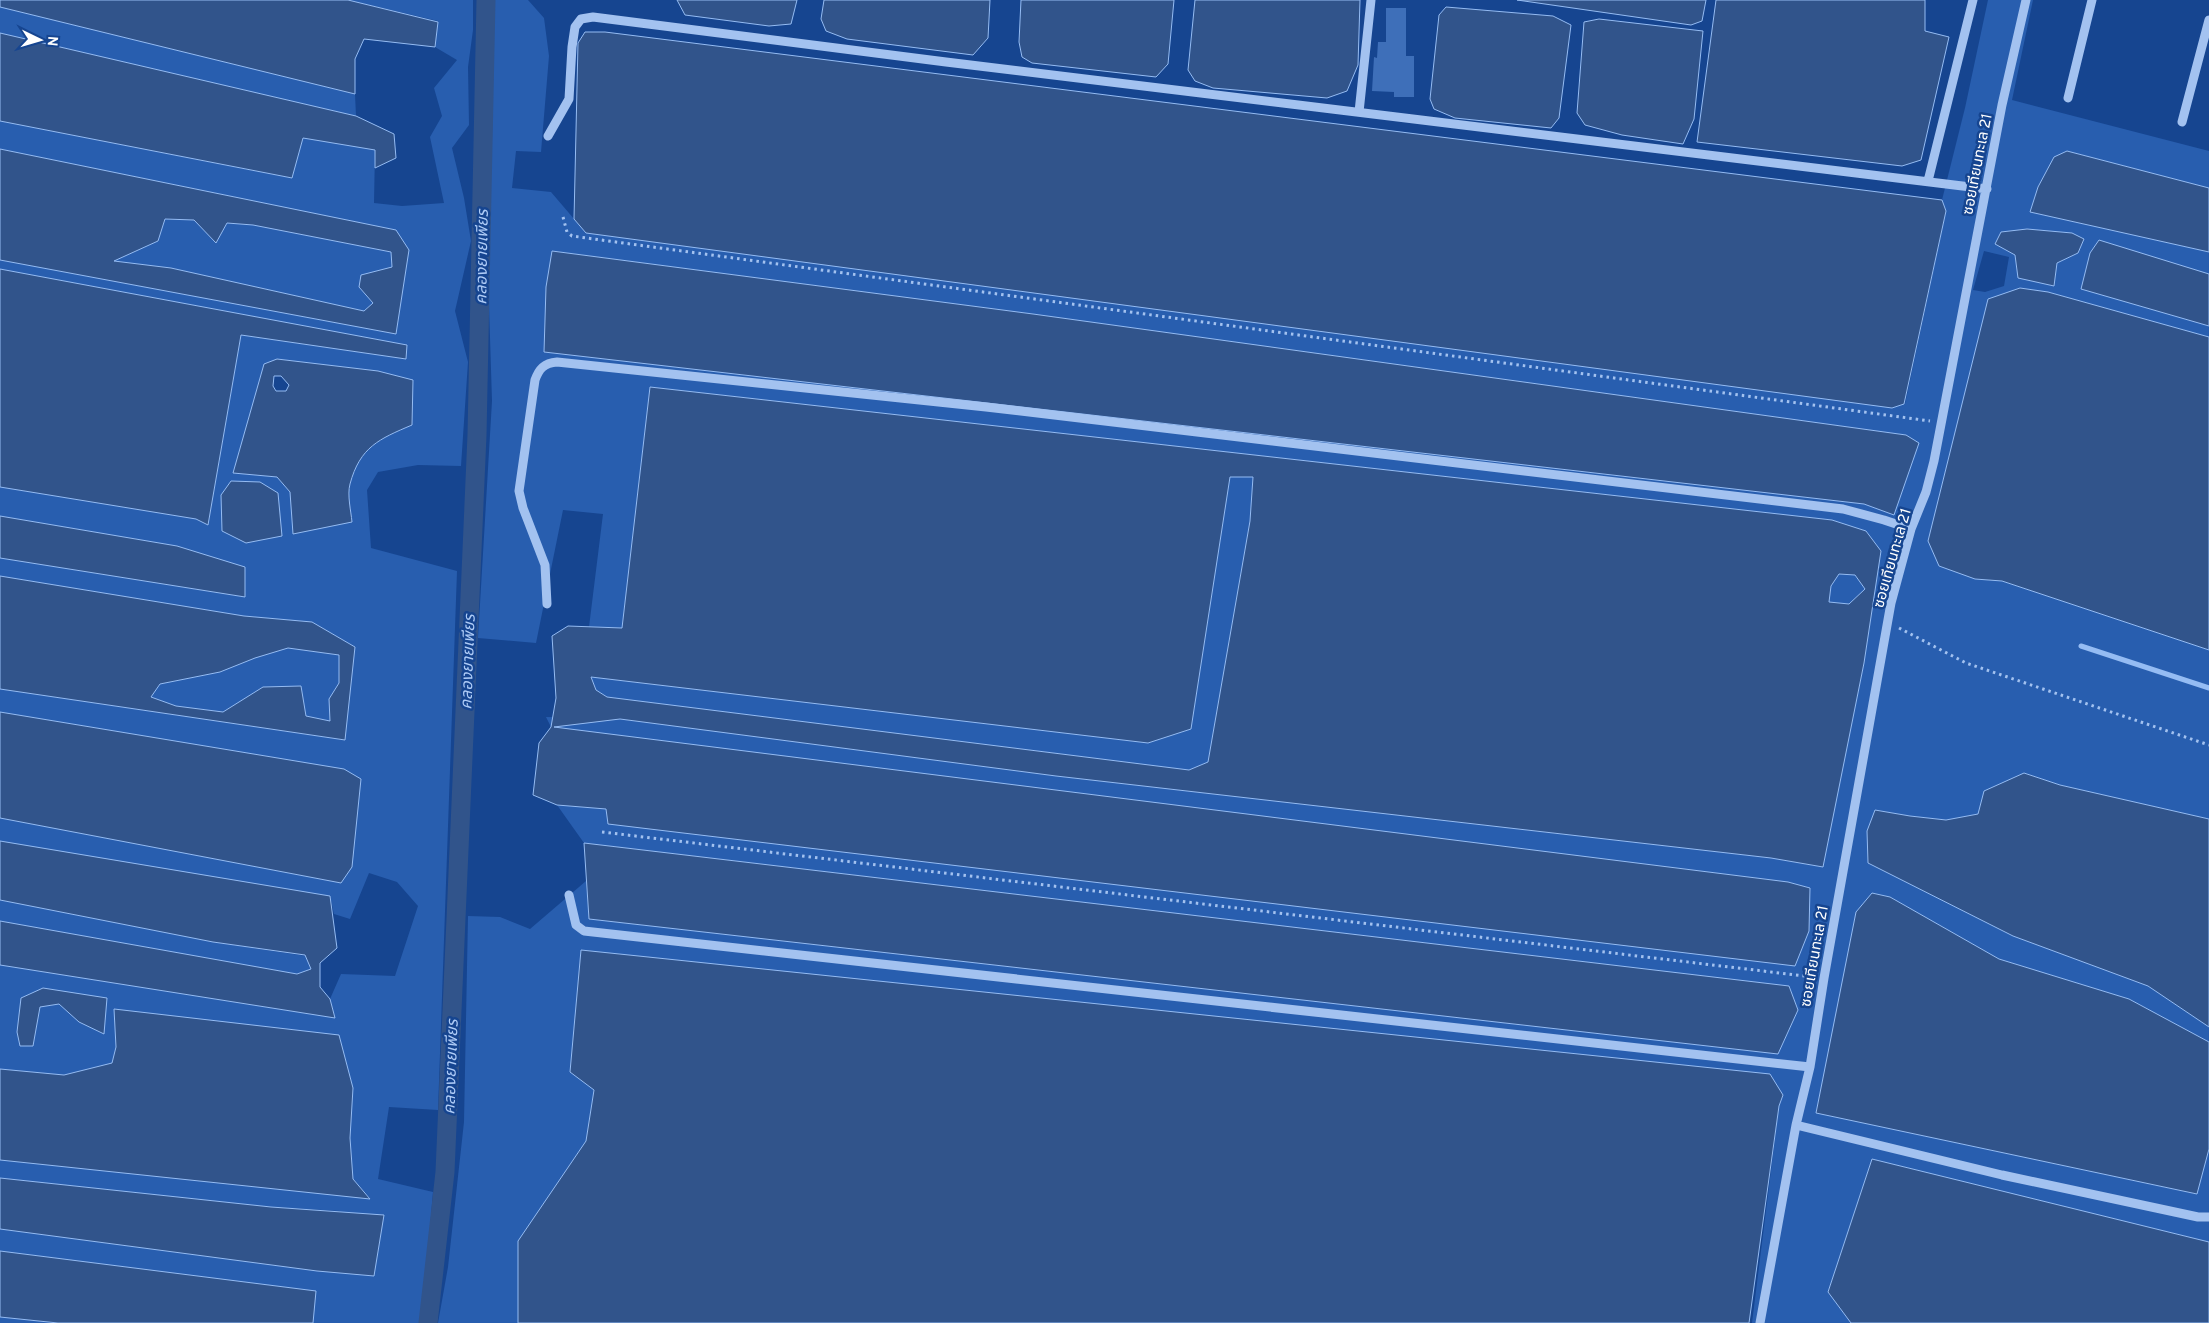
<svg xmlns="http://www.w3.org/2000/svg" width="2209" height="1323" font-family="Overpass,'Noto Sans Thai',sans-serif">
<rect width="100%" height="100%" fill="#164590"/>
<path fill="#285eaf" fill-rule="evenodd" d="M348,0H473V30L468,67L469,125L452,148L464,198L471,241L455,311L468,362L461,466L418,465L378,472L367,490L371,548L457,571L438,1110L389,1107L378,1179L433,1192L422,1323H313L315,1291L0,1251V1229L317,1271L340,1211L271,1207L0,1178V1160L370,1198L353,1179L350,1138L353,1088L115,1009L116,1047L112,1063L64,1075L0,1069V965L335,1018L330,999L341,974L395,976L418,906L397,882L369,873L350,919L334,914L330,896L0,843V818L341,883L344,769L0,712V689L344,740L355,647L312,622L244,616L0,576V558L244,597L177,546L0,516V487L196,519L208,525L241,335L406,359L407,345L0,269V260L396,334V230L0,149V121L291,178L303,138L375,150L374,203L402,206L444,203L430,137L442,116L434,88L457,60L435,47L438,21ZM277,359L378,371L413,381L411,425C379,439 360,447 350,484C347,495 351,511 352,522L290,492L277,477L234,473ZM43,988L72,994L104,1033L79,1022L59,1004L39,1007Z
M493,0H528L544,18L549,56L541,152L516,151L512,188L551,192L586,233L1905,404L1946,211L1942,200L1965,108L1988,0H2033L2012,100L2209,151V188L2067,151L2030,212L2209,252V274L2192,270L2082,289L2209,326V337L2048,292L1937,507L1928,541L1975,579L2002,581L2209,650V819L2060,785L2025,773L1978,814L1946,820L1910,816L1876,810L1867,831L1868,863L2013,936L2148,986L2209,1027V1042L2129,999L1999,959L1890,897L1873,893L1816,1113L2196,1194L2209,1149V1242L1872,1159L1828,1292L1851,1323H1752L1779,1106L1783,1095L581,950L570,1072L594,1089L586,1141L558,1182L518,1309V1323H438L448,1267L464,1122L468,916L500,917L530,929L586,881L589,919L1778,1054L1798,1010L1789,986L584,843L557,805L606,809L608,823L1810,888L1788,882L551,727L546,717L620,719L1056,776L1771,858L1822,867L1864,663L1881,551L1866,531L1832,520L650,387L622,628L589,627L603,514L563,510L536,643L478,638L492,401L487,242L492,139ZM2027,229L2071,233L2078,253L2057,263L2054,286L2019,278L2015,255L2001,232ZM553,251L1033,314L1906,435L1894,515L1864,504L544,352L546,287ZM1984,251L2009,257L2004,286L1985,292L1973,290Z
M0,7L355,94L356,116L0,33Z
M165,219L194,220L216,243L227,223L253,225L391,252L392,267L359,287L373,303L364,311L171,268L113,261L158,241Z
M1230,476L1253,477L1250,521L1208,762L1189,770L607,697L596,690L591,677L1148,743L1191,729Z
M1839,574L1855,575L1865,589L1849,604L1829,602L1831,586Z
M288,648L339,655V683L329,699L330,721L306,716L301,686L263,687L223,712L176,706L151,697L160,684Z
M0,900L213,942L306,956L311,969L297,974L0,921Z
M0,1317L58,1323H0Z"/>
<path fill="#31548b" stroke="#95bcf3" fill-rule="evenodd" d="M0,0H348L438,22L435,47L364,39L355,59V94L0,7Z
M677,0H797L791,24L769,26L685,15Z
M824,0H990L988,38L973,55L847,39L826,31L821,19Z
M1021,0H1174L1168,64L1156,77L1032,63L1022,57L1019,42Z
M1195,0H1360L1358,65L1347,91L1327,98L1213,88L1195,81L1188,70Z
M1517,0H1706L1702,21L1691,25Z
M1716,0H1925V31L1949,37L1921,160L1902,166L1697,142Z
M1446,7L1553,16L1571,25L1559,118L1551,128L1455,118L1434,109L1430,99L1439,15Z
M1599,19L1703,31L1694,119L1683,144L1622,135L1585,125L1577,113L1584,22Z
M585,32H605L1942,200L1946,211L1904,404L1892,408L586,233L574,219L578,43Z
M0,33L356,116L394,134L396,158L375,168V150L303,138L292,178L0,121Z
M0,149L396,230L409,250L396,334L0,260ZM165,219L194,220L216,243L227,223L253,225L391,252L392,267L361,275L359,287L373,303L364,311L171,268L114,261L158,241Z
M2067,151L2209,188V252L2030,212L2038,187L2054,157Z
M2027,229L2072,233L2084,239L2078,253L2057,263L2054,286L2018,278L2015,255L1995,244L2001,232Z
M2099,240L2209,274V326L2081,289L2090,253Z
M552,251L1033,314L1906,435L1919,443L1894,515L1864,504L544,352L546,287Z
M0,269L407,345L406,359L241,335L208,525L196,519L0,487Z
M2020,288L2048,292L2209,337V650L2002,581L1975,579L1939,566L1928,541L1988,299Z
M277,359L378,371L413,380L412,425C379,439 360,447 350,484C347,495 351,511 352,522L293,534L290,492L277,477L233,473L264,364ZM274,376H281L289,385L286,391H276L273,386Z
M650,387L1832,520L1866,531L1881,551L1864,663L1823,867L1771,858L1056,776L620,719L554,727L1788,882L1810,888L1809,931L1795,966L608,824L606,809L557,805L533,795L539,743L551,727L556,698L552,636L568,626L622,628ZM1230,477H1253L1250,521L1208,762L1189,770L607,697L596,690L591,677L1148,743L1191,729ZM1839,574L1855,575L1865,589L1849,604L1829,602L1831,586Z
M231,481L260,482L278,493L282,536L246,543L222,531L221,495Z
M0,516L177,546L245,567V597L0,558Z
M0,576L244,616L312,622L355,647L345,740L0,689ZM288,648L339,655V683L329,699L330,721L306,716L301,686L263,687L223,712L176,706L151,697L160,684L220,672L255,658Z
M0,712L344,769L361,779L352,867L341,883L0,818Z
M2024,773L2060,785L2209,819V1027L2148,986L2013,936L1868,863L1867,831L1875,810L1910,816L1946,820L1978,814L1984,791Z
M0,841L330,896L337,948L320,963V987L330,999L335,1018L0,965V921L297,974L311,969L305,955L213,942L0,900Z
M584,843L1789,986L1798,1010L1778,1054L589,919Z
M1872,893L1890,897L1999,959L2129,999L2209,1042V1149L2197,1194L1816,1113L1856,912Z
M581,950L1770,1074L1783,1095L1779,1106L1749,1323H518V1241L586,1141L594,1090L570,1072Z
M43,988L107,998L104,1034L79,1022L59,1004L40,1007L33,1046H20L17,1032L21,998Z
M114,1009L339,1035L353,1088L350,1138L353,1179L370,1199L0,1160V1069L64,1075L112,1063L116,1047Z
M1872,1159L2209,1242V1323H1851L1828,1292Z
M0,1178L271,1207L384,1215L374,1276L317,1271L0,1229Z
M0,1251L316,1291L313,1323H58L0,1317Z"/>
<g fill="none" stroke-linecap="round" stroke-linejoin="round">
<path stroke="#95bcf3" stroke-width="5" d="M2081,646L2209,688"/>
<path stroke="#31548b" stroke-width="19" d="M428,1323L445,1172L477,435L486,0"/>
</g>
<path fill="#3e6fb9" d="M1386,8H1406V56H1414V97H1394V92L1372,91L1374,57L1377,58L1378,42H1386Z"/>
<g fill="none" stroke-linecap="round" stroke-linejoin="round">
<path stroke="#a3c2f0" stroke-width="3" stroke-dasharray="2.5 4" stroke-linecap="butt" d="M563,217L567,232L572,236L1930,421
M1899,628L1966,663L2209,745
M602,832L1813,977"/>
<path stroke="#a3c2f0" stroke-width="9" d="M2068,98L2092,0
M1359,112L1371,0
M2182,122L2209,20
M548,136L569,99L572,47L575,27L581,19L593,17L946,62L1987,189
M1928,181L1973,0
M547,604L545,565L523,508L519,491L535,380C539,369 544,363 557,362L986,407L1843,509L1884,520L1911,529
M569,895L576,925L584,931L1810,1067
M1796,1125L2002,1175L2198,1217H2209
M1760,1323L1796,1125L1810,1067L1824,978L1891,603L1911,529L1926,492L1934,461L2002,105L2026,0"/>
</g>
<g text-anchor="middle" stroke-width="5" stroke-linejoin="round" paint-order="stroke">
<g font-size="15" fill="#fff" stroke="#164590">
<text transform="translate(1977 164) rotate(-79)" y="5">ซอยเทียนทะเล 21</text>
<text transform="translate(1892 558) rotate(-74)" y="5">ซอยเทียนทะเล 21</text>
<text transform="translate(1814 956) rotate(-80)" y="5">ซอยเทียนทะเล 21</text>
</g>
<g font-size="16" font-style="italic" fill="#afccf7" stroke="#164590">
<text transform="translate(481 257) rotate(-89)" y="6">คลองยายเพียร</text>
<text transform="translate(467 662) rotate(-88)" y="6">คลองยายเพียร</text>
<text transform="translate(450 1067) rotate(-88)" y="6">คลองยายเพียร</text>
</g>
</g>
<g transform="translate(40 40) rotate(95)" stroke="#164590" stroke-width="4" paint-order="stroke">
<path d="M0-4L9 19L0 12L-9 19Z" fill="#ffffff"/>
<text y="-8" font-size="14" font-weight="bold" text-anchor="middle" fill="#ffffff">N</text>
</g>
</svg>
